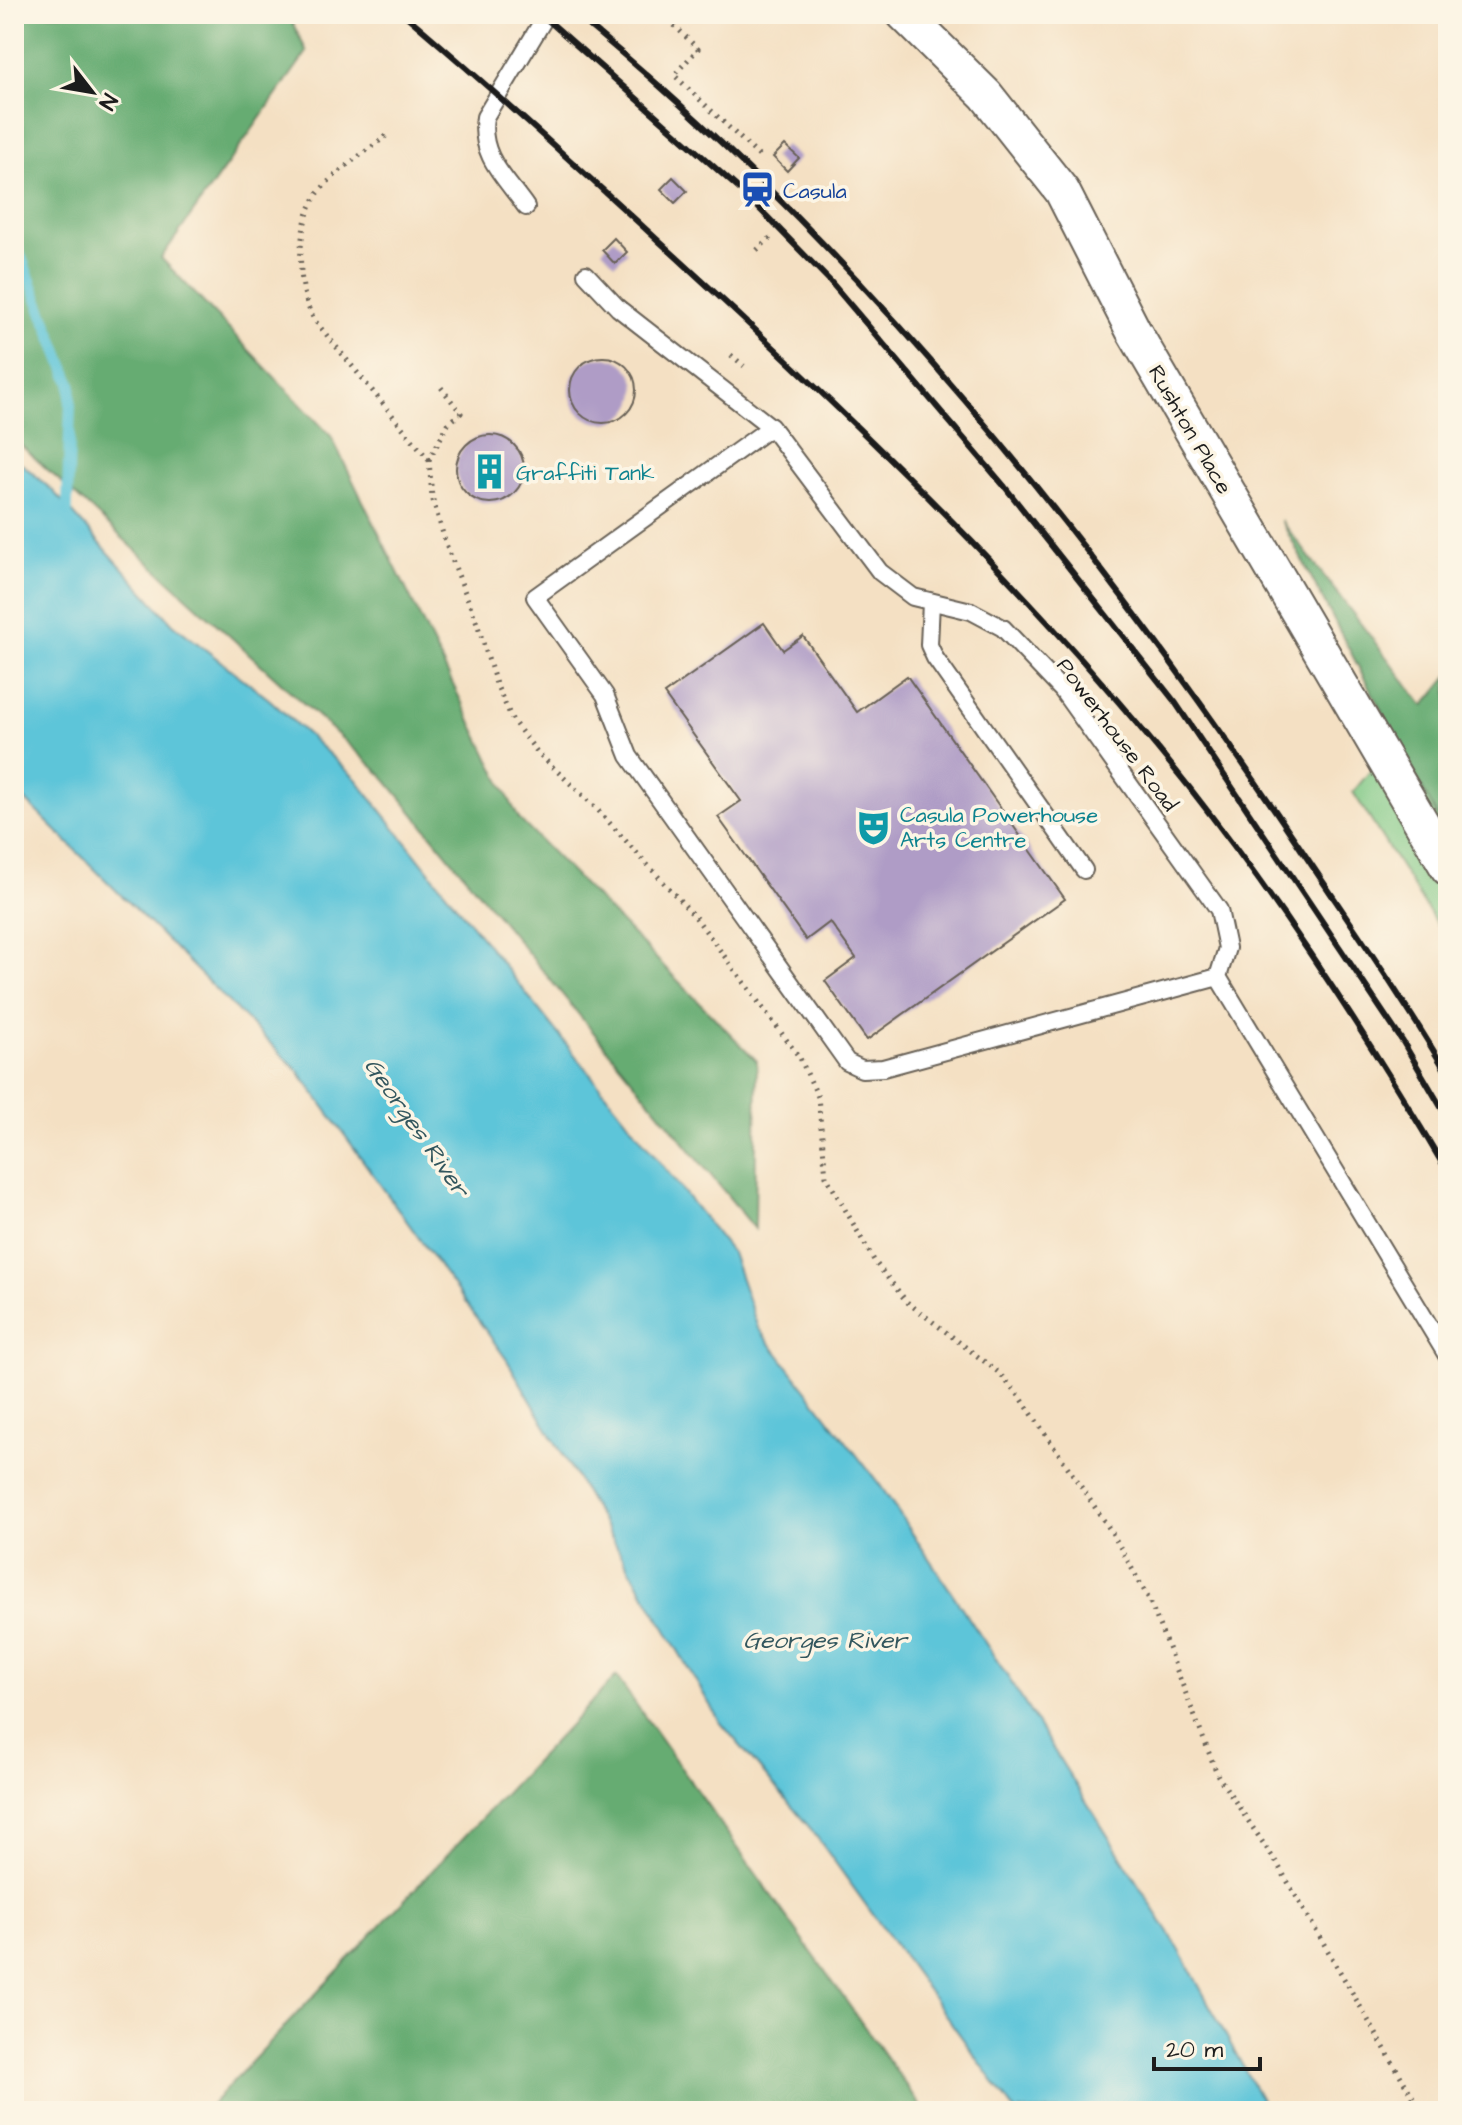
<svg xmlns="http://www.w3.org/2000/svg" width="1462" height="2125" font-family="'Architects Daughter',sans-serif">
<rect width="100%" height="100%" fill="#fcf5e5"/>
<filter id="ink" filterUnits="userSpaceOnUse"><feTurbulence type="fractalNoise" baseFrequency=".0125" numOctaves="2"/><feDisplacementMap in="SourceGraphic" scale="16" xChannelSelector="R" yChannelSelector="G"/><feConvolveMatrix kernelMatrix="1 2 1 2 8 2 1 2 1" color-interpolation-filters="sRGB"/></filter>
<filter id="wash" filterUnits="userSpaceOnUse"><feTurbulence type="fractalNoise" baseFrequency=".006" numOctaves="4" result="noise"/><feDisplacementMap in="SourceGraphic" scale="32" xChannelSelector="R" yChannelSelector="G"/><feGaussianBlur stdDeviation="1.8" result="paint"/><feColorMatrix in="noise" values="0 0 0 0 0 0 0 0 0 0 0 0 0 0 0 0 0 1.4 0 .05"/><feComposite in="paint" operator="in"/></filter>
<g filter="url(#wash)">
<rect width="100%" height="100%" fill="#f4e0c3"/>
<path fill="#7dc784" stroke="#4c7250" stroke-width="2" d="M1448,676V942L1353,792Z"/>
<path fill="#66ac72" stroke="#416447" stroke-width="2" d="M14,14H288L307,52L161,258L331,436L519,819L757,1061L755,1229L382,775L14,439Z
M1281,520L1424,706L1448,676V837Z
M616,1676L924,2111H205Z"/>
<path fill="#5dc5d9" stroke="#3c707a" stroke-width="2" d="M14,457L53,491L173,624L270,700L356,779L732,1253L758,1328L880,1485L1006,1674L1179,1949L1267,2111H1015L811,1829L720,1722L507,1360L299,1072L14,789Z"/>
<g fill="none" stroke-linecap="round" stroke-linejoin="round">
<path stroke="#5dc5d9" stroke-width="11" d="M14,239L71,384L67,519"/>
</g>
<g id="blocks">
<path fill="#af9cc6" d="M785,145L799,158L787,171L773,157Z
M673,177L687,191L675,203L661,189Z
M614,238L627,252L615,264L602,250Z
M570 390a33 33 0 1 1 66 0a33 33 0 1 1-66 0Z
M456 469a34 34 0 1 1 68 0a34 34 0 1 1-68 0Z
M764,623L783,650L803,636L857,712L907,676L1065,899L867,1040L825,981L856,958L830,922L806,940L718,817L741,801L664,694Z"/>
</g>
</g>
<g filter="url(#ink)">
<use href="#blocks" fill-opacity="0" stroke="#686156" stroke-width="2"/>
<g fill="none" stroke-linecap="round" stroke-linejoin="round">
<defs>
<path id="service" d="M526,207C505,177 479,156 485,117L547,14
M586,274L618,308L771,427L880,572L913,597L971,611L1003,628L1062,690L1219,910L1227,948L1218,977
M771,427L535,597L605,695L629,756L847,1062L862,1069L883,1068L1218,977
M931,602L929,645L935,658L1084,870
M1218,977L1448,1357"/>
<path id="minor" d="M904,14L986,95L1062,191L1133,330L1448,868"/>
</defs>
<use href="#service" stroke="#686156" stroke-width="20"/>
<use href="#minor" stroke="#686156" stroke-width="38"/>
<path stroke="#686156" stroke-width="5" stroke-dasharray="2 6" stroke-linecap="butt" d="M663,14L698,49L674,75L761,158
M386,136C365,153 336,170 319,192C295,222 295,292 316,322L429,460
M757,250L771,237
M731,355L744,366
M429,460L432,497L446,544L477,623L496,684L513,721L538,753L596,808L696,918L800,1058L818,1097L826,1176L875,1262L907,1302L998,1372L1021,1398L1111,1531L1149,1599L1218,1776L1278,1865L1421,2111
M429,460L448,424L461,413L440,386"/>
<use href="#service" stroke="#fff" stroke-width="16"/>
<use href="#minor" stroke="#fff" stroke-width="34"/>
<path stroke="#1c1c1c" stroke-width="6" d="M404,14C518,111 628,212 738,314C898,463 1052,615 1189,787C1285,909 1369,1039 1448,1173
M541,14L746,195L830,281L1005,487L1175,702L1403,1042L1448,1119
M575,14C857,244 1095,542 1297,843C1348,920 1402,996 1448,1075"/>
</g>
</g>
<defs>
<symbol id="station-bare" viewBox="-9 -9 18 18"><path d="M-3-6H3Q5-6 5-4V2Q5 4 3 4L4.5 6H3L1.5 4h-3L-3 6H-4.5L-3 4Q-5 4-5 2V-4Q-5-6-3-6ZM-3.5-4v3h7v-3ZM-3.5 1v1.5H-2V1ZM2 1v1.5H3.5V1Z" fill="#1a4fb4" stroke="#fcf5e5" stroke-width="2.5" paint-order="stroke"/></symbol>
<symbol id="building-bare" viewBox="-9 -9 18 18"><path d="M-4-6H4V6H1V3H-1V6H-4ZM-2.5-4.3h1.7v1.8h-1.7ZM.8-4.3h1.7v1.8H.8ZM-2.5-1h1.7V.8h-1.7ZM.8-1h1.7V.8H.8Z" fill="#0f9aa8" stroke="#fcf5e5" stroke-width="2.5" paint-order="stroke"/></symbol>
<symbol id="theatre-bare" viewBox="-9 -9 18 18"><path d="M-5-5.5Q0-4 5-5.5V0Q5 5 0 6Q-5 5-5 0ZM-3.3-2.5H-1v1.5H-3.3ZM1-2.5H3.3v1.5H1ZM-2.8 1Q0 5.5 2.8 1Z" fill="#0f9aa8" stroke="#fcf5e5" stroke-width="2.5" paint-order="stroke"/></symbol>
</defs>
<g fill-rule="evenodd">
<use href="#station-bare" x="732" y="164" width="51" height="51"/>
<use href="#building-bare" x="464" y="446" width="51" height="51"/>
<use href="#theatre-bare" x="848" y="802" width="51" height="51"/>
</g>
<g text-anchor="middle" stroke-width="7" stroke-linejoin="round" paint-order="stroke">
<g font-size="22" fill="#164399" stroke="#fcf5e5" text-anchor="start">
<text x="783" y="198">Casula</text>
</g>
<g font-size="22" fill="#1c1c1c" stroke="#fcf5e5">
<text transform="translate(1191 429) rotate(60)" y="8">Rushton Place</text>
<text transform="translate(1118 734) rotate(53)" y="8">Powerhouse Road</text>
</g>
<g font-size="22" fill="#0d838f" stroke="#fcf5e5" text-anchor="start">
<text x="516" y="480">Graffiti Tank</text>
<text x="900" y="822">Casula Powerhouse<tspan x="900" dy="25">Arts Centre</tspan></text>
</g>
<g font-size="24" font-style="italic" fill="#33575e" stroke="#fcf5e5">
<text transform="translate(417 1127) rotate(55)" y="8">Georges River</text>
<text x="825" y="1648">Georges River</text>
</g>
</g>
<rect width="1462" height="2125" fill="none" stroke="#fcf5e5" stroke-width="48"/>
<g transform="translate(92 92) rotate(121)" stroke="#fcf5e5" stroke-width="6" paint-order="stroke">
<path d="M0-6L14 30L0 20L-14 30Z" fill="#1c1c1c"/>
<text y="-12" font-size="22" font-weight="bold" text-anchor="middle" fill="#1c1c1c">N</text>
</g>
<path d="M1154 2057v12h106v-12" fill="none" stroke="#1c1c1c" stroke-width="4"/>
<text x="1166" y="2057" font-size="24" fill="#1c1c1c" stroke="#fcf5e5" stroke-width="6" paint-order="stroke">20 m</text>
</svg>
